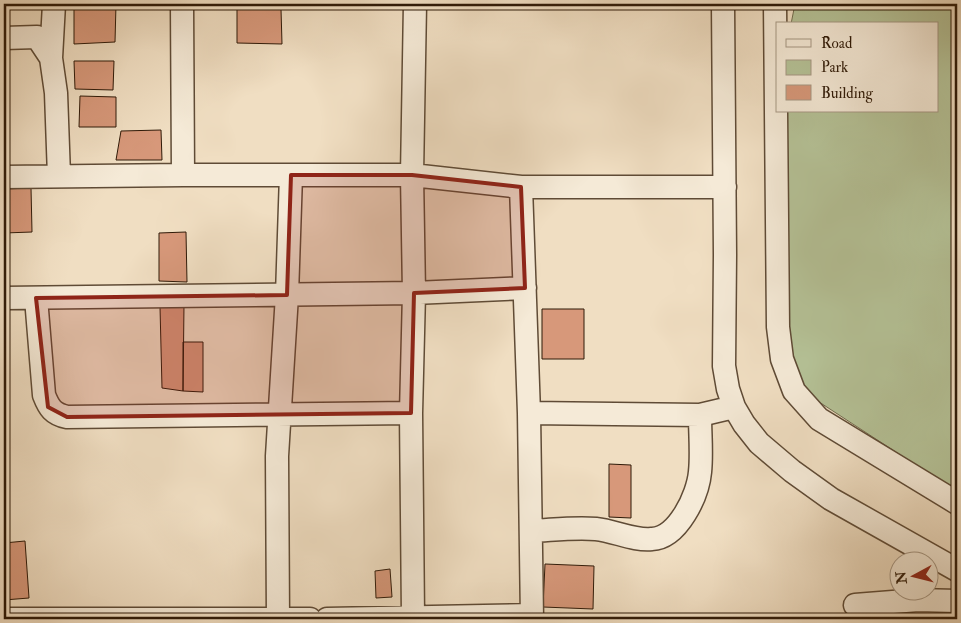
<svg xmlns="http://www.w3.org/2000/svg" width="961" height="623" font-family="'IM FELL Double Pica',serif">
<rect width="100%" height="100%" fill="#f0dec2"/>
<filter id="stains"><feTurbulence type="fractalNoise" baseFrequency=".004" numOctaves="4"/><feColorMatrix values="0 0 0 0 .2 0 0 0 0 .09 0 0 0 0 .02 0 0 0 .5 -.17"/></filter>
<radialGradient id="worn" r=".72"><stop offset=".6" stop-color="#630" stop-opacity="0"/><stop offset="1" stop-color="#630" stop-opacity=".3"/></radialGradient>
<path fill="#b5c297" stroke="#726e50" d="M795,4H957V492L787,381L777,111H937V24H791Z"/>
<path fill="#d7987a" stroke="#2f1a08" d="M74,4H116L115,42L74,44Z
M200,4H231L230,6L201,7Z
M237,6L281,9L282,44L237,43Z
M74,61H114L113,90L75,89Z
M80,96L116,97V127H79Z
M161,130L162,160H116L121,131Z
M31,188L32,232L4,233V189Z
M186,232L187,282L159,281V233Z
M184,305L183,391L162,388L160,307Z
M542,309H584V359H542Z
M183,342H203V392L183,391Z
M609,464L631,465V518L609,517Z
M25,541L29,598L4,600V543Z
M545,564L594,566L593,609L543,607Z
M390,569L392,597L376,598L375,571Z"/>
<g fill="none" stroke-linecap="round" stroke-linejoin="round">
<defs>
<path id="minor" d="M182,4L183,175
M723,4L725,255L724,366L728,389L734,407L744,424L759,443L792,471L831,499L957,570
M775,4L778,327L782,359L794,391L819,419L957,503
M4,38L37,37L51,58L56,93L59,176
M51,58L54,4
M4,177L183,175H412L521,187
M4,298L414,293L525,288
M36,298L44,395C49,408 53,414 67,417L411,413
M529,413L700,415L734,407
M532,531C553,530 575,527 596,529C615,531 634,541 652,539C678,538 698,495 700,472C702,454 700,434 700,415
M855,605L918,600L957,601
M413,617L411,413L414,293L412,175L415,4
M4,619H310
M278,619L277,456L287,295L291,175
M327,619L532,615
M532,619L529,413L521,187H725"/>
</defs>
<use href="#minor" stroke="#5f4b36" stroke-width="25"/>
<use href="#minor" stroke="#f5ead7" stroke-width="22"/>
</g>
<path fill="#8f2418" fill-opacity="0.2" stroke="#8f2418" stroke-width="4" stroke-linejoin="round" d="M291,175H412L521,187L525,288L414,293L411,413L67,417L48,407L36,298L287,295Z"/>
<rect width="961" height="623" fill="none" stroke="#f0dec2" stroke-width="20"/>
<rect x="5" y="5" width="951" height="613" fill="none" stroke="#2f1a08" stroke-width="2.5"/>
<rect x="10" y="10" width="941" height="603" fill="none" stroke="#2f1a08"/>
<rect x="776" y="22" width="162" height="90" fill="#f5ead7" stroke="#a69784"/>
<rect x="786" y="39" width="25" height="8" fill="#f5ead7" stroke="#a69784"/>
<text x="821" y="48" font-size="15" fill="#2f1a08">Road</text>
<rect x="786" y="60" width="25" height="15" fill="#b5c297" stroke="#a69784"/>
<text x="821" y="72" font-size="15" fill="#2f1a08">Park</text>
<rect x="786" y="85" width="25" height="15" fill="#d7987a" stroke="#a69784"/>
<text x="821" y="98" font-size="15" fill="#2f1a08">Building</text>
<g transform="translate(914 576) rotate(263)"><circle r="24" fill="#f5ead7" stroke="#a69784"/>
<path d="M0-4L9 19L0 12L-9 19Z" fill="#8f2418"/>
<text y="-8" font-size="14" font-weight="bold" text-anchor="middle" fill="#2f1a08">N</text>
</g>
<rect width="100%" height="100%" filter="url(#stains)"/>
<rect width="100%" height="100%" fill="url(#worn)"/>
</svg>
